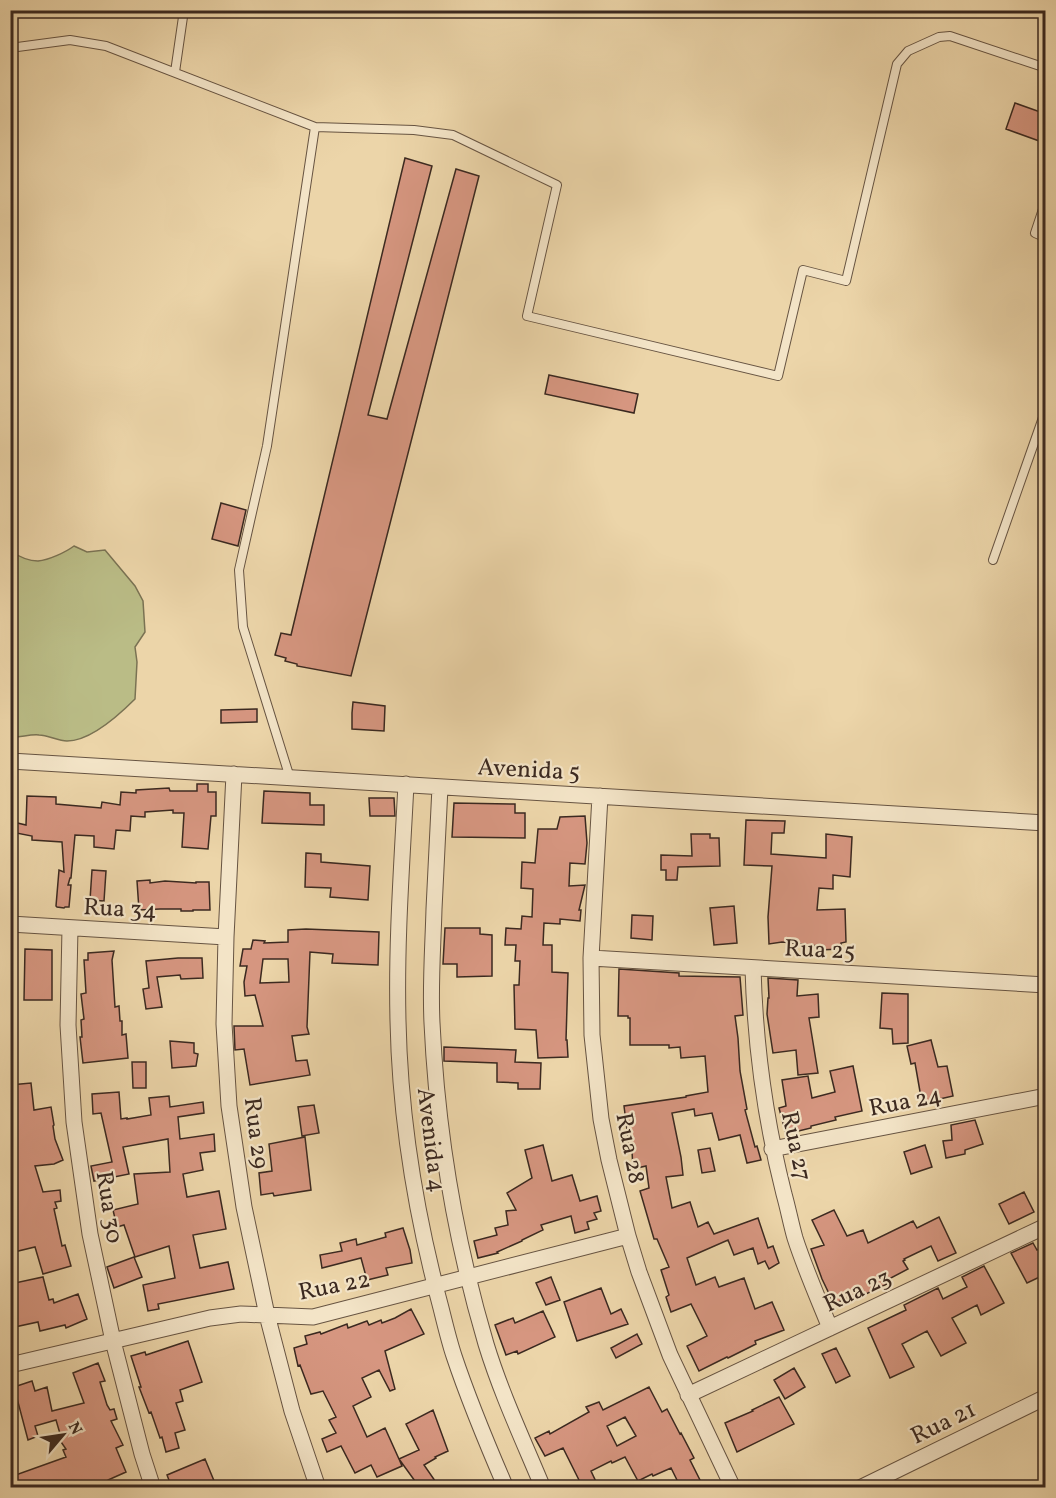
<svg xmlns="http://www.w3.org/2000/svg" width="1056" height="1498" font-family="Vollkorn,serif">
<rect width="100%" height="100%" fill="#ecd5a9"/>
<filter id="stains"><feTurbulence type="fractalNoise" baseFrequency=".00333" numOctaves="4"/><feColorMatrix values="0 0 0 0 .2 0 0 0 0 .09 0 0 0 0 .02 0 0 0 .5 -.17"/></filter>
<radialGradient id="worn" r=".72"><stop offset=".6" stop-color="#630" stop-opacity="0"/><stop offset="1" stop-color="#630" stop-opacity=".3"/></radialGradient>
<path fill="#babc86" stroke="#7a7253" stroke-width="1.5" d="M74,546L87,552L105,550L135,586L143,601L145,632L135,647L137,662L135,699C119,715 91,741 67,741C58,741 48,735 39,735C29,734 20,738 11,737V551C18,556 29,561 38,561C49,560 66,552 74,546Z"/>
<path fill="#d69680" stroke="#3b2920" stroke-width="1.5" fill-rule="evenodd" d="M1015,103L1046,114V133L1042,142L1006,129Z
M405,158L432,166L368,415L387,419L456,169L479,176L351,676L297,666V664L285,661L286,658L275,655L281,633L291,635Z
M549,375L638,394L634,413L545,394Z
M221,503L246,510L238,546L212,539Z
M353,702L385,706L384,731L352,729V713Z
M257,709V722L221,723V710Z
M197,784H208V792H216V816H211L208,849L182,847L184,813H173V810L145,812V817L131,816L130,831L116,830L114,849L94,847V836L75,835L71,878H70L68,885H71L69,907H65L64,908L57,907L56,906L59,870L64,872L62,842L32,840V836L11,832L13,822L26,825L27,796L56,797V804L101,808L102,802L120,805L121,792L136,793V790L169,788L170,791H197Z
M264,791L310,793V805H324V825L262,823Z
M369,798H394L395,816H370Z
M454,803L515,804V813H525V838L452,837Z
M585,816L587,843L585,864L570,863L569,886L585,885L579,910H581L580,921L560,919V924L544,923L543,945H552V972L568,973L566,1040H567L568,1057L538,1058L536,1030L515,1029L514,985H519L520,961H515L516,945H505L506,928L521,929L522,916L532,917L533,889L521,888L522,862L535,863L538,829H557L560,817Z
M746,820L785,821L784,833H772L771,854L826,858V834L852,837L850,877L833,875V889L819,888L817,910L845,909L846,942L841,943L842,949L818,950V946L782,942L769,944L768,917L772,866L744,865Z
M691,834H710V838H719L720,866L678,867L677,880H666V870H661V855L692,856Z
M306,853L321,854V862L370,866L368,900L330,897L331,888L305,887Z
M92,870L106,871L104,901L90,900Z
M150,880V883L165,881L196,883V882H209L210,910H193V911H181V909H160L139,910L137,881Z
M734,906L737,943L714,945L710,908Z
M632,915L653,916L652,940L631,938Z
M445,928H480V934L492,935V976L457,977V964H443Z
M306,929L379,932L378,965L332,963L333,954L310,952L307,1027L309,1034L292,1036L296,1061L307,1060L310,1075L250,1085L244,1049L235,1050L234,1026H263L255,995L245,996L244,982L247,966H240L243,949H251L253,940L265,941L264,943L288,942V930ZM263,959H288L289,982L260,983Z
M25,949L52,950V1000H24Z
M114,951L112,960L115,1007L119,1006L120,1021H122V1035L126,1034L128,1058L83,1063L80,1037H82L81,1020L84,1019L81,994L86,993L84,960H88V953Z
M178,958H202L203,978L181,979L180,975L157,977L162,1007L146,1009L143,989L149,988L146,961Z
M619,969L679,973V976L740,977L743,1015L735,1016L738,1038L740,1071L747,1109L745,1110L755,1147L757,1146L761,1160L747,1163L740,1135L719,1140L712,1113L695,1116L694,1109L672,1113L681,1157L683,1175L666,1177L672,1208L690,1202L698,1227L708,1222L714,1234L758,1218L768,1248L773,1246L779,1263L769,1269L765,1261L758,1264L753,1248L734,1255L728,1240L687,1258L696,1285L715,1277L719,1287L744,1278L755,1309L772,1302L784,1330L755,1341L756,1344L728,1358L727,1357L699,1371L687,1346L707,1336L691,1304L671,1312L666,1297L669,1295L661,1270L669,1267L657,1239H654L640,1191L649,1188L646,1166L633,1169L632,1151H630L628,1138L624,1106L686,1097V1096L708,1092L705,1056L681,1058L680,1047L669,1048V1045H630V1018H628V1016H618Z
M768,978L798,980L797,996L818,994L819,1017L809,1018L818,1073L798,1075L796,1050L773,1053L767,1014L768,998H769Z
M882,993L908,994V1043L893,1044L892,1029L880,1028Z
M931,1040L938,1067L947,1066L953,1096L922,1103L915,1063L911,1064L907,1046Z
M170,1041L194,1043V1053L198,1054L196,1066L172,1068Z
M444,1047L516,1050L515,1062L541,1063L540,1089H518V1083L497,1082V1063L444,1061Z
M132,1062H146V1088H133Z
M853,1066L862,1111L835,1117L836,1120L811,1126V1128L786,1134L779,1108L786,1106L782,1080L808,1076L812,1098L835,1092L830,1071Z
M31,1083L34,1110L51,1107L54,1125L53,1126L55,1139L63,1160L54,1164L35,1166L43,1192L60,1190L61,1201L55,1202L57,1208L54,1209L62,1246L65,1245L71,1266L43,1274L35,1247L10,1253V1085Z
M119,1092L121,1119L127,1118V1119L151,1115L149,1098L169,1096L170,1107L203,1102L204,1113L178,1117L180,1139L214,1134L215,1151L200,1153L203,1170L183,1174L187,1197L219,1191L226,1229L193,1235L200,1268L228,1262L234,1289L158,1304L159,1309L148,1311L143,1285L175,1278L169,1246L135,1257L124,1225L117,1227L113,1210L138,1204L134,1174L170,1172L168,1139L123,1147L129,1174L94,1181L91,1166L112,1162L101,1113L93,1114L92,1094Z
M314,1105L319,1133L302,1136L298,1107Z
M975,1120L983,1144L965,1150V1154L946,1158L943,1141L952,1140L951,1125Z
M305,1137L311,1190L274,1196L273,1193L261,1195L259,1173L272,1171L269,1144Z
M543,1145L552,1181L572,1175L580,1201L597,1196L601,1211L594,1213L597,1219L587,1222L589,1229L575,1233L571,1216L541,1225L543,1230L522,1240V1241L497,1252L498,1253L478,1258L474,1241L497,1235L495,1228L508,1225L506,1211L516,1210L507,1193L532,1178L525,1150Z
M925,1145L932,1167L911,1174L904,1152Z
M710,1148L715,1171L702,1173L698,1150Z
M1024,1192L1034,1212L1009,1224L999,1204Z
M834,1210L847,1236L863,1230L868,1243L913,1221L917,1228L939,1217L956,1253L938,1261L931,1246L904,1259L905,1260L903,1261L908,1269L885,1281L887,1284L849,1302L847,1298L834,1304L822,1279L811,1249L824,1245L812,1220Z
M403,1228L410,1250L412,1263L386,1268L388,1275L367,1280L361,1258L322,1268L320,1255L342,1251L340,1243L356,1239L357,1245L386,1237L385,1233Z
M1033,1243L1037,1250L1046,1246V1274L1027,1283L1011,1253Z
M134,1257L142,1277L114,1288L107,1267Z
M984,1266L1004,1303L981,1315L977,1305L952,1318L966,1343L941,1356L927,1331L902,1344L914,1367L890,1378L868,1328L906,1310L904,1305L938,1288L943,1299L967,1287L962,1277Z
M43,1277L49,1300L53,1299L54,1303L78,1294L87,1319L66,1328L65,1325L40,1331L38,1322L10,1328V1284Z
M551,1277L560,1300L546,1305L536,1283Z
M601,1288L611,1314L621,1309L628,1324L577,1341L564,1302Z
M411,1309L424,1334L385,1351L395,1389L390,1391L379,1370L362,1378L371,1397L353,1406L367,1437L385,1428L399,1459L419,1450L406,1424L433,1410L448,1451L435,1457L436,1458L424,1465L440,1488H420L399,1459L402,1466L377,1477L371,1465L355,1473L341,1446L327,1452L322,1439L336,1433L329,1420L336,1417L323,1391L311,1394L300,1365L298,1366L294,1348L307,1344L305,1336L320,1332L321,1334L347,1324L348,1328L367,1321L369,1325L381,1320L382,1323L395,1318Z
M543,1311L555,1337L518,1354L517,1351L506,1355L495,1325L513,1318L515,1323Z
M637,1334L642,1344L616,1358L611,1348Z
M188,1341L202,1382L180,1390L183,1401L176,1403L185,1430L175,1433L179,1448L166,1452L162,1437L160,1438L151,1412L149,1413L139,1387H141L131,1356L145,1352L146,1355Z
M836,1348L850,1376L836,1383L822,1354Z
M98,1363L105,1381L100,1382L107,1405L110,1410L114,1409L117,1419L111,1421L123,1445L116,1448L126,1472L108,1480V1481L88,1488H10V1477L66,1457L63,1450L66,1449L59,1439L61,1437L56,1420L35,1426L38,1436L28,1440L14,1387L32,1381L35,1391L47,1387L52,1411L84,1403L73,1373Z
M794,1368L805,1387L785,1399L774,1380Z
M649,1387L662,1412L667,1409L680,1434L681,1433L694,1458L690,1460L704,1488H681L671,1468L653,1476L652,1474L638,1481L625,1457L612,1463L611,1461L591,1471L599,1488H583L563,1448L545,1456L535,1438L549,1431L550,1434L589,1412L586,1407L599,1402L603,1410ZM625,1417L636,1436L617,1446L607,1426Z
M779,1397L794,1424L737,1452L725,1423L753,1411L752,1410Z
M205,1459L217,1488H172L167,1475Z"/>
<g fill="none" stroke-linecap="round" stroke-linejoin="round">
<defs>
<path id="lane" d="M10,48L70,40L106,46L315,127L267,446L239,570L243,627L290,778
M175,72L184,10
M315,127L414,130L453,135L557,185L527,316L778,376L803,270L846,281L897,64L908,51L939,37L950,36L1046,68
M1046,200L1035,233L1046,238
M993,560L1046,409"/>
<path id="street" d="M10,761L1046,823
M234,774L226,937L224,1024L229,1106L244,1207L267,1315L292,1411L318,1488
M406,784C402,863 396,942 398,1021C400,1118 416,1215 441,1308C445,1324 449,1341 454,1356C469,1401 487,1444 506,1488
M440,787C438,827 436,868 434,909C433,947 430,985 432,1023C437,1132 455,1239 486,1344C501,1393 523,1440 543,1488
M600,796L591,958L592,1035L601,1119L609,1160L628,1236L639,1272L670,1355L733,1488
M10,924L226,937
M70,928L68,1025L74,1122L90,1234L113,1341L142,1454L153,1488
M591,958L1046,985
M753,968C755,1045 765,1119 784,1194C788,1208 791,1224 795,1238C805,1269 818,1298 830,1328
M772,1149L1046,1096
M10,1365L210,1318L241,1314L313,1317L628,1236
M688,1395L1046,1226
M860,1488L1046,1397"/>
</defs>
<use href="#lane" stroke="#675442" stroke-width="10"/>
<use href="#street" stroke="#675442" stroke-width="17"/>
<use href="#lane" stroke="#f3e4c7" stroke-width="8"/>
<use href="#street" stroke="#f3e4c7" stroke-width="15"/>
</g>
<g text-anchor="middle" stroke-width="4.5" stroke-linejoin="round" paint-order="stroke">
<g font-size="24" fill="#3b2920" stroke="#f3e4c7">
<text transform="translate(529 769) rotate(3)" y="8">Avenida 5</text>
<text transform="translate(120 908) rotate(3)" y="8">Rua 34</text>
<text transform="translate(820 949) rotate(3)" y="8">Rua 25</text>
<text transform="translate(905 1101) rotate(-11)" y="8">Rua 24</text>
<text transform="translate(257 1133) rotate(83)" y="8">Rua 29</text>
<text transform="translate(432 1140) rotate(83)" y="8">Avenida 4</text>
<text transform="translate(797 1146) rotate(78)" y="8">Rua 27</text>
<text transform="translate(631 1148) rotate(79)" y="8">Rua 28</text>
<text transform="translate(110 1207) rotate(81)" y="8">Rua 30</text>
<text transform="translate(334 1285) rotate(-11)" y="8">Rua 22</text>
<text transform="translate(857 1290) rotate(-25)" y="8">Rua 23</text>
<text transform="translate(943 1422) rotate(-26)" y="8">Rua 21</text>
</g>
</g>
<rect width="1056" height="1498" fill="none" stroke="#ecd5a9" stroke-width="36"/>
<rect x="12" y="12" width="1032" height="1474" fill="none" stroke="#3b2920" stroke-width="3"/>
<rect x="18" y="18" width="1020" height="1462" fill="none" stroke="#3b2920" stroke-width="1.5"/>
<g transform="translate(63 1435) rotate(61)" stroke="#f3e4c7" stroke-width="4.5" paint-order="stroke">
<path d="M0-4.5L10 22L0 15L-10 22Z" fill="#3b2920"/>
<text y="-9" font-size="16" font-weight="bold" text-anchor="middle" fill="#3b2920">N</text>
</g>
<rect width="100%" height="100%" filter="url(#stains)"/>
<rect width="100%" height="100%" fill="url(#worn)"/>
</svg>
